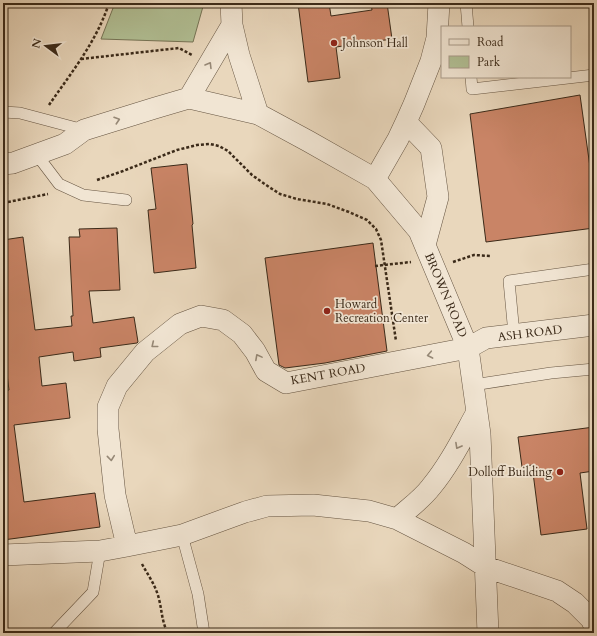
<svg xmlns="http://www.w3.org/2000/svg" width="597" height="636" font-family="Cardo,serif">
<rect width="100%" height="100%" fill="#e9d7bc"/>
<filter id="stains"><feTurbulence type="fractalNoise" baseFrequency=".005" numOctaves="4"/><feColorMatrix values="0 0 0 0 .2 0 0 0 0 .09 0 0 0 0 .02 0 0 0 .5 -.17"/></filter>
<radialGradient id="worn" r=".72"><stop offset=".6" stop-color="#630" stop-opacity="0"/><stop offset="1" stop-color="#630" stop-opacity=".3"/></radialGradient>
<path fill="#b1bf94" stroke="#767456" d="M115,3H204L193,42L101,39Z"/>
<path fill="#c98466" stroke="#3b2a19" d="M298,3H329L331,16L372,10L371,3H387L392,39L336,47L340,78L308,82Z
M580,95L594,196V228L486,242L470,114Z
M187,164L193,224L192,225L196,268L154,273L148,210L156,209L151,168Z
M117,228L120,290L89,291L93,323L134,317L138,342L137,343L100,348L101,357L74,361L73,352L39,357L42,386L66,383L70,418L14,425L24,502L95,493L100,527L3,540V391L9,390L3,343V240L23,237L35,330L72,326L71,316H73L69,237H80L79,229Z
M373,243L387,351L325,363L285,368L279,365L265,258Z
M594,427V471L580,473L587,529L541,535L532,465L522,467L518,437Z"/>
<g fill="none" stroke-linecap="round" stroke-linejoin="round">
<defs>
<path id="lane" d="M466,3L468,27
M471,77L472,89L594,75
M3,112L20,113L84,130
M37,155L59,184L83,195L126,200
M514,334L509,281L594,269
M473,385L551,373L594,369
M182,535L198,594L204,633
M54,633L93,592L100,551"/>
<path id="street" d="M231,3L232,25L239,55L258,114
M189,98L258,114L308,141L375,179L419,231L468,348L480,434L488,633
M406,122L431,148L438,197L425,245
M3,164L13,163L65,144L84,130L155,108L189,98L232,25
M375,179L398,139L406,122L414,104L431,61L437,38L439,3
M397,519C409,508 422,499 431,487C450,464 463,437 477,412
M127,546L115,495L108,429V407L117,386L145,352L180,324L201,316L223,320L242,334L255,351L266,371L286,383L468,348L486,338L594,325
M3,555L100,551L127,546L182,535L245,512L267,506L313,505L369,511L397,519L464,553L486,567L557,591L575,603L591,619L594,625"/>
</defs>
<use href="#lane" stroke="#665542" stroke-width="12"/>
<use href="#street" stroke="#665542" stroke-width="22"/>
<path stroke="#3b2a19" stroke-width="2.5" stroke-dasharray="3 2" stroke-linecap="butt" d="M81,59L179,48L192,55
M49,105C71,73 97,41 109,3
M97,180L123,171L177,150L197,145L210,144L219,146L228,151L252,175L269,187L280,194L297,199L327,204L349,212L367,220L376,229L381,240L396,341
M3,200L7,183
M3,203L48,194
M453,262L474,255L490,256
M375,266L411,262
M142,564C148,575 156,586 159,599C162,611 162,623 168,633"/>
<use href="#lane" stroke="#f1e5d3" stroke-width="11"/>
<use href="#street" stroke="#f1e5d3" stroke-width="21"/>
</g>
<defs><path id="oneway-chevron" d="M-2-3.5L2.5 0L-2 3.5" fill="none" stroke-width="1.6" stroke-linecap="round" stroke-linejoin="round"/></defs>
<g stroke="#968876">
<use href="#oneway-chevron" transform="translate(209 65) rotate(-59)"/>
<use href="#oneway-chevron" transform="translate(117 120) rotate(-18)"/>
<use href="#oneway-chevron" transform="translate(154 345) rotate(141)"/>
<use href="#oneway-chevron" transform="translate(430 355) rotate(169)"/>
<use href="#oneway-chevron" transform="translate(258 357) rotate(-118)"/>
<use href="#oneway-chevron" transform="translate(458 446) rotate(119)"/>
<use href="#oneway-chevron" transform="translate(111 458) rotate(84)"/>
</g>
<g fill="#8f2418" stroke="#f1e5d3" stroke-width="1.5">
<circle cx="334" cy="43" r="4"/>
<circle cx="327" cy="311" r="4"/>
<circle cx="560" cy="472" r="4"/>
</g>
<g text-anchor="middle" stroke-width="3.5" stroke-linejoin="round" paint-order="stroke">
<g font-size="12" fill="#3b2a19" stroke="#f1e5d3" text-anchor="start">
<text x="342" y="47">Johnson Hall</text>
<text x="335" y="308">Howard<tspan x="335" dy="14">Recreation Center</tspan></text>
<text x="552" y="476" text-anchor="end">Dolloff Building</text>
</g>
<g font-size="12" fill="#3b2a19" stroke="#f1e5d3">
<text transform="translate(446 295) rotate(67)" y="4">BROWN ROAD</text>
<text transform="translate(530 333) rotate(-7)" y="4">ASH ROAD</text>
<text transform="translate(328 374) rotate(-10)" y="4">KENT ROAD</text>
</g>
</g>
<rect width="597" height="636" fill="none" stroke="#e9d7bc" stroke-width="16"/>
<rect x="4" y="4" width="589" height="628" fill="none" stroke="#3b2a19" stroke-width="2"/>
<rect x="8" y="8" width="581" height="620" fill="none" stroke="#3b2a19"/>
<rect x="441" y="26" width="130" height="52" fill="#f1e5d3" stroke="#a89a89"/>
<rect x="449" y="39" width="20" height="6" fill="#f1e5d3" stroke="#a89a89"/>
<text x="477" y="46" font-size="12" fill="#3b2a19">Road</text>
<rect x="449" y="56" width="20" height="12" fill="#b1bf94" stroke="#a89a89"/>
<text x="477" y="66" font-size="12" fill="#3b2a19">Park</text>
<g transform="translate(46 46) rotate(285)" stroke="#f1e5d3" stroke-width="3" paint-order="stroke">
<path d="M0-3L7 15L0 10L-7 15Z" fill="#3b2a19"/>
<text y="-6" font-size="11" font-weight="bold" text-anchor="middle" fill="#3b2a19">N</text>
</g>
<rect width="100%" height="100%" filter="url(#stains)"/>
<rect width="100%" height="100%" fill="url(#worn)"/>
</svg>
